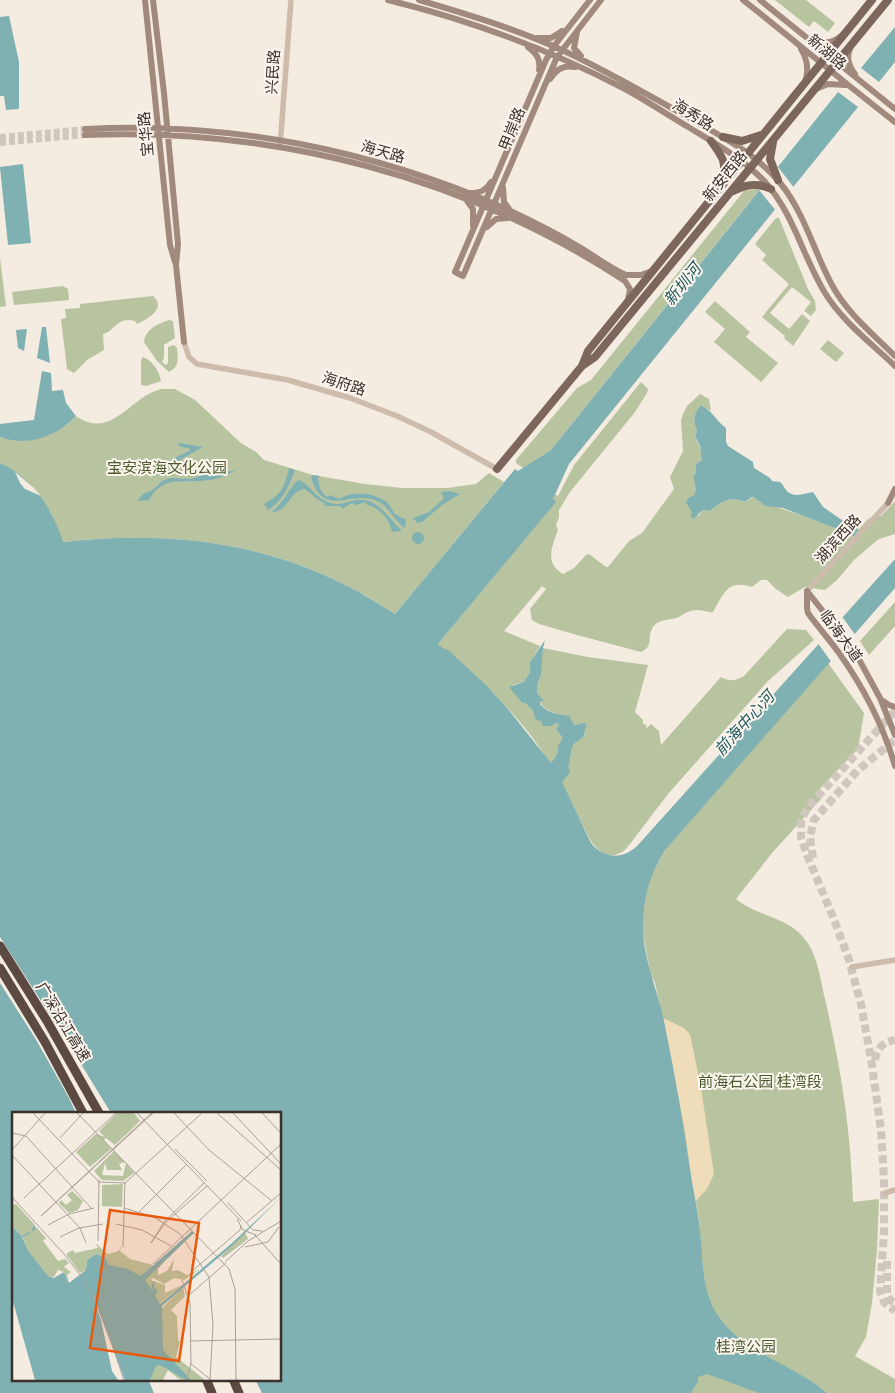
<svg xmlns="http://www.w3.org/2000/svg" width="895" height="1393" font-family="Overpass,'Noto Sans SC',sans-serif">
<rect width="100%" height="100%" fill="#f4ebe1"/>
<path fill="#b8c4a0" d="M775,0H806L835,23L828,32L814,21L809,27Z
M758,189L759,190L551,450L523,468L516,463V460L577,388L591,380L744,191Z
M776,218H779L808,289L815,301L816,310L811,316L804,311L811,302L792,287L770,313L789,329L802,314L810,321L793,346L784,338L785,336L762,317L789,284L762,260L766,255L755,244Z
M0,258L6,306L0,307Z
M63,286L68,289L69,300L14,305L12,292Z
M153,296C167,308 148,319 137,324L135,321C116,316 115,332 103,334L104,350L87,360L74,373L67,369L61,319L66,318L65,309L80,308V304Z
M715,301L750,332L746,337L778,363L761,382L714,342L725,329L705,312Z
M169,320L173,321L175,338L164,345V358L162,362L166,365L168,363V347L174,345L177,348C178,359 180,366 169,372L157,361L144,342C146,328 158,324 169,320Z
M828,340L844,353L836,362L820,349Z
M143,357C153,361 159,371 161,381L146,386L141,385V360Z
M641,382L648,389L647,393L635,412L570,492L559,510V517L556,525L558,530C552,547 544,563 563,574L574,568L586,555L589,554L606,567H608L629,541L642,533L674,489L670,477L683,451L681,420L684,412L687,406L700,394L709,399L711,411L701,405C693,415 693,420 697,431L695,436C698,445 703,450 702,460L696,464V475L693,476L696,490L694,496L691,497L687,505L698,516L703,510L710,511C720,502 731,495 744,502C747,501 751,497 754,498C757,498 760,502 764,503C786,510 809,517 831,526C840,530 844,538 855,536L858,530L868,519L881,516L895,501V534L879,539L874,543L854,560L837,580L825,590L805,587L788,597L776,589L767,580H761L752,587C727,579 724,594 713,612C708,613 703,610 697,610C690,610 685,613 679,617C670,621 657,618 652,629C647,639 654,646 641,652L577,635L539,624L532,620L530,609L546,589L542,586L504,631L540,646C535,654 529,662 530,672L524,682L513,685L511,688L522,703H525L533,711L535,716L559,724L556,730L563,738L558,748L568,766C573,758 568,747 576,741C578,740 581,739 583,738L587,724L573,725L566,716C555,713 548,713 540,703L543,701L537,693L543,648L588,657L648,665L635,712L643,720V724H645L647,728L651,724L659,731L661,745L721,677C730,682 735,681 744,676L787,629L806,630L814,640L767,682L668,794L630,844L624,851L613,856L602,853L592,843C578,817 565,788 549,762C523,719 484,683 447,650L446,651L438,644L555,502L553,499L555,494L558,496L574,465Z
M161,389H175L195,400L241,443L256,452L264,460L313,475L365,484L402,488H447L476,484L489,473L504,482L395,614C380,605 365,595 349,587C261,540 160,531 62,542L51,512L0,463V437C29,446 55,437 76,416C112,441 129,397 161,389Z
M895,602V626L869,655L860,641Z
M828,663L864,713L858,749L816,793L821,799L772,853L736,899C756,916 786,916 804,938C818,955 820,978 825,999C841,1069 851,1130 853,1202L879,1199L877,1250L872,1303L866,1337L855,1356L895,1379V1393H691L698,1382L701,1244L699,1220L670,1052L655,983L650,972L643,934V913L646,895L653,871L669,843Z"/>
<path fill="#efdcb8" d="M663,1018L684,1028L690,1034L701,1088L714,1174L707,1189L695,1202L684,1126Z"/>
<path fill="#7fb0b2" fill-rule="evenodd" d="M9,16L19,62V109L6,110L4,96H0V17Z
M895,27V62L879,82L861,68Z
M838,92L858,107L569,464L553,499L556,502L438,644L446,650L447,649L485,684L508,709L551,763C556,758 559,752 558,746L563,738L556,730L559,724L555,723L552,726H543L541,721L536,720L533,711L525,703H522L509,687L524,682L530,672V662L545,640L543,648L541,674L538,683L537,693L544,701L540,702V704C550,715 556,713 569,716L574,725L581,724L582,723L587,724L583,738C581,739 578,740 576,742C569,746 572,760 568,767L570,772L562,782L591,843C604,859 623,860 638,845L895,559V588L665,850C649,875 642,903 643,933C645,963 658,992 664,1021C675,1074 684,1128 692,1182C695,1198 698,1214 700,1230C703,1257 701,1287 715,1311C740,1353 792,1363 827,1393H759L707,1374L698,1377V1382L691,1393H0V463C34,479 52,508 63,542C161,531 260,540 349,587C365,595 380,605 395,614L515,469L518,471L551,450ZM14,1113H280V1379H14Z
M23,164L31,243L8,245L0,167Z
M42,327H46L50,363L37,358Z
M27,329L24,351L18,348L16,330Z
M42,371L51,373L52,391L63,390L66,403L76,416C55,437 29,447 0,437V424L34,420Z
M701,405C714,412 715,420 726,428V442L728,446L753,462L754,468L770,478L772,481L780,482C784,485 785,490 788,492C795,498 806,493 813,492L823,507L842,520L858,527V530L855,536H845L835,528L783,508L766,506L755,498L752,497L744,502C731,495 720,502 710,511L703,510L693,519L691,516L692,512L686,503L688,498L694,495L696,490L693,476L696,474V464L702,460L700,446L695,436L697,431C693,420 693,415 701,405Z
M179,443L203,447L178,461L154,477C161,463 177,457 191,450L188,448L178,446Z
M289,468L295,470C289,486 283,501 268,510L264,504C282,493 284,489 289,468Z
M230,471H235C226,475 218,479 209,480C185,484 163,474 149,500L137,501L143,494L154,489L162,481L170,478L191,479L212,472L219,474Z
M313,475L320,476L318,478C319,486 320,493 328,497L330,495L339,499C353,491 371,492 385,501C394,507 390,515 406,519L405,528C394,521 389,506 377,501C352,489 323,520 311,477Z
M299,480C311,486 316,499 330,503C339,506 347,502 356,500C378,497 388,518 402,531L392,532C389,518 380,508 367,505L366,502L355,505L352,503L342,509L341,506H325L324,503L317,499L305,489C289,490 289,513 271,512C284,504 290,485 299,480Z
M450,491L460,494L442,505L422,522L417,523L413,518L429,512L442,500L444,498L441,492Z
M412 538a6 6 0 1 1 12 0a6 6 0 1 1-12 0Z"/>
<path fill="#f4ebe1" d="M778,167L795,189L777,212L759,190Z
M15,472L33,487L41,496L25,489L20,483Z
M841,615L856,636L832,663L817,642Z
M0,937L70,1046L111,1113H76L69,1098L35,1038L0,983Z
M148,1379H255L262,1393H154Z"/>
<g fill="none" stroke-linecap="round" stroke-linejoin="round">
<path stroke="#cfc6bd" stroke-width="6" stroke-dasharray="6 3" stroke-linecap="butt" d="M0,137L85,129
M0,143L85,135"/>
<path stroke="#cfc6bd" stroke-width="8" stroke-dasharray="8 4" stroke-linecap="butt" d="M895,711L808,807L801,820V837L807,855L833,917L849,960L861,1004L872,1065L881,1130L884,1179V1232L880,1291L884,1302L895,1311
M813,858L810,836L814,820L858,770L895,740
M875,1060C877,1048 883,1042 895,1040
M887,1261V1295L890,1300L895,1303"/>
<path stroke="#cdbbac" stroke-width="5.5" d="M280,147L291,0
M184,342L189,357L197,364L288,380L350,398L397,416L431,432L497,469
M807,591L888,503
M852,967L895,960
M885,1193L895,1190"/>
<path stroke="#a18a7d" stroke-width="6" d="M145,0L170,245L175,262
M153,0L164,93L178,244L176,265L184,342
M388,0C470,20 550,50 625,89C647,101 668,115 690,128C716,144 745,160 766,183C794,215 803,257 825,293C843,322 871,343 895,366
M419,0C467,14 516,29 562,50C605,70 645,93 686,116C719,135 756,153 781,184C805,214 814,252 832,285C847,313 873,334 895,356
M590,0L554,46L546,60L455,272L463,276L557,57L601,0
M743,0C794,40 843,82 895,122
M760,0L895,109
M577,32L574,48L581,56
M537,38H551L562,31
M813,40C824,44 832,43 841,36
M851,46C846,57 848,65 855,74
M528,47C536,53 541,59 539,70
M801,49C808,60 809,70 805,82
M550,79C557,69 563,65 575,67
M816,89L828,84L845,85
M85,129C227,121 374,150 504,208C530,220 556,233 581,248C596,257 610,268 626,275H641L652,271
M85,135C274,127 467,177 625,281L630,289L628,300
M503,188L504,202L509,209
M471,193C481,193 486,190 491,182
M467,201L473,209V226
M487,227L496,219L508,218
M888,503L895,489
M807,591V608L808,613C818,627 829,639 839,653C864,688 883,725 895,766
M807,591L855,652L880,698L895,735
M883,701L889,705L895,707"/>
<path stroke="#7d675c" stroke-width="8" d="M723,137L742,141L761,135
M711,141C723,158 727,161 722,182
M773,142L770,159L778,180
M731,192C745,185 756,182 771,189
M582,366L588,351L872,0
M497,469L582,366L595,357L888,0"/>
<path stroke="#5c4a42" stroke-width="9" d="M0,946L47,1021L99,1113
M0,968L45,1042L83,1113
M206,1379L212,1393
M233,1379L239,1393"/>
</g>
<g text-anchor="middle" stroke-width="4" stroke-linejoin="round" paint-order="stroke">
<g font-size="15" fill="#3b302b" stroke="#fbf5ee">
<text transform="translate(827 52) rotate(40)" y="5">新湖路</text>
<text transform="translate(273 72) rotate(-86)" y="5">兴民路</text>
<text transform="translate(693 115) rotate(32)" y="5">海秀路</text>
<text transform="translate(512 129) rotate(-68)" y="5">甲岸路</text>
<text transform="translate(146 134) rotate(-95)" y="5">宝华路</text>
<text transform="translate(383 152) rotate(16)" y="5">海天路</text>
<text transform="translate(725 176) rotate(-51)" y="5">新安西路</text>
<text transform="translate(344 384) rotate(18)" y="5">海府路</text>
<text transform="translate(838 539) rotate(-48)" y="5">湖滨西路</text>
<text transform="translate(841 636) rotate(54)" y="5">临海大道</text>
<text transform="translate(63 1022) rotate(59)" y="5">广深沿江高速</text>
</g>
<g font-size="15" fill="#4a5a2e" stroke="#fbf5ee">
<text x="167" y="473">宝安滨海文化公园</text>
<text x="760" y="1087">前海石公园 桂湾段</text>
<text x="746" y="1352">桂湾公园</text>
</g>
<g font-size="16" font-style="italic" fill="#1f5a5e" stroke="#fbf5ee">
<text transform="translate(682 284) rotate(-51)" y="6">新圳河</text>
<text transform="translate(744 723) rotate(-48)" y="6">前海中心河</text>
</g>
</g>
<g transform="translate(12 1112)">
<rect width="269" height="269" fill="#f4ebe1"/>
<path d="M105,1H122L128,9L103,33L94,26L92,28L99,37L78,55L64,40L84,22L93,25L87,19ZM102,39L113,50L107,52L110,58H95L93,51L90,63L111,64L114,51L122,61L111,69L90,68L82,59ZM111,72L110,95L90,94V73ZM60,79L71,89L66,98L57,101L47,91L49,88L54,93L60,88L55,83ZM4,92L22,112L21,119L24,115L34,126L31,129L46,149L53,147L57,151L52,155L59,160L55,163L57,170L52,160L46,158L42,165L36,164L18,142L10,124L0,114V93ZM233,120L236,127L211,146L209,144ZM83,131L96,142L107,139L110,132L108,139L118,147L141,153L129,165L97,153L93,145L84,142L75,148L74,158L68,161L54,142L61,138L63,141L86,136ZM156,145L146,157V163L155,159L162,147L160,159L166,158L175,163L188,157L172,168L162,166L152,172L141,166L139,168L153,173V181L170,173L147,192L132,168ZM171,175L173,184L159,198L165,204L166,229H168L164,245L193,268H168L156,258L151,268H138L150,234V196Z" fill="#b8c4a0"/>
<path d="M269,85L221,133L150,194L151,238L179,268H174L148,253L144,254L138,268H23L0,186V114L10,124L20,119L22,112L24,117L15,123L10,125L17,140L36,164L42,166L52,160L57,171L74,158L75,148L84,142L93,145L97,153L116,157L129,164L180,119L182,121L133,168L142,181L139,173L143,169L142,176L146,178L143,184L148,192L219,132Z" fill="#7fb0b2"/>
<path d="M78,177L113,268H106L100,259L89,208Z" fill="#f4ebe1"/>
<path fill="none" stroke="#aaa098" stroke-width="1" d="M21,1L87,70L113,71L189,2M65,1L217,157L223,177L224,268M125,1L229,109M140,1L133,7L29,104L141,1M162,1L197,38L260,89M205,1L269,58M221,1L269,52M250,1L269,21M0,21L14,24L80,97M48,26L71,1M163,37L195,69M0,38L33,1M0,43L68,116L74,131M192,71L152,110L139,131L153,111L195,74M0,85L52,142L72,168L90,203L112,268M12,86L104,1M216,91L229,105M112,96L142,105L168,122L197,165L201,213L198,268M127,100L174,53M228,104L241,118L250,119M225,107L231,118L244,123M235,110L269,81M104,112L130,118L159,134M36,113L57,102L82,96M243,123L269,152M48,125L67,116L91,112M86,129L87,68M111,135L113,70M233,135L256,130L267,115M213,150L236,129L269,109M141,152L269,32M179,160L228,118L229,114M170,168L178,191L179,252L174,268M176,184L214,151M178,229L269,227M178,251L199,268"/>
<path fill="#e8590c" fill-opacity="0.15" stroke="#e8590c" stroke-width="2.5" d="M98,98L187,111L167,249L78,236Z"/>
<rect width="269" height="269" fill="none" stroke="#3b302b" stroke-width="2.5"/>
</g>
</svg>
